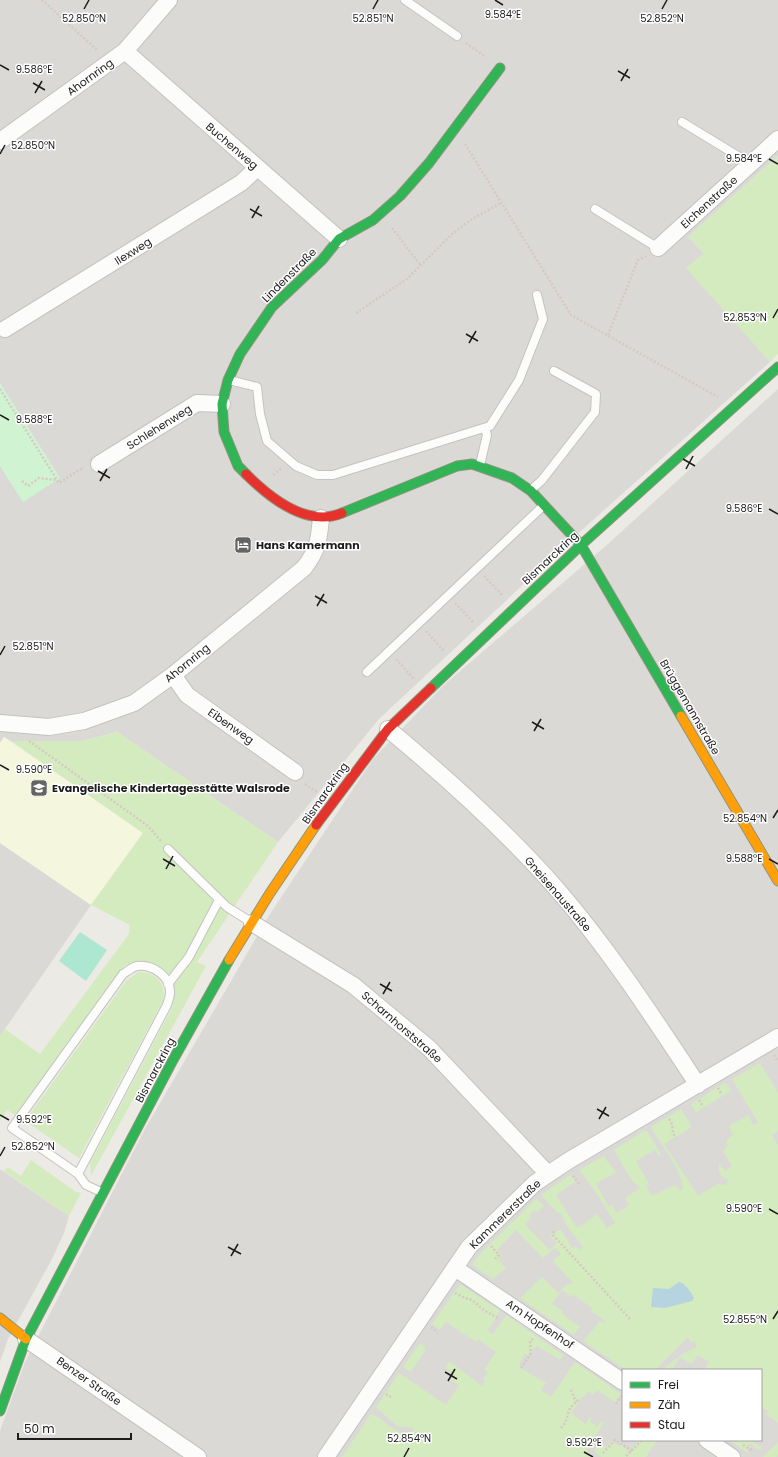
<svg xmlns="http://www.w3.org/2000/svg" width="778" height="1457" font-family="Poppins,sans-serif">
<rect width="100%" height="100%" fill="#ebeae4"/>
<path fill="#dad9d6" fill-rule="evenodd" d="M0,0H778V156L688,237L704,253L770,362L584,528L379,719L278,842L117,732L82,741L51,742L11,741L4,737L0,743Z
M778,389V1457H0V1431L25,1362L145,1129L270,914L373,759L444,685L608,544ZM623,1370H761V1440H623Z
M0,843L91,905L0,1036Z
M0,1169L69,1216L64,1233L52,1259L8,1339L0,1362Z"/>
<path fill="#f4f6de" d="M4,737L143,833L91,905L0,843V743Z"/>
<path fill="#d4ebc0" d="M778,156V354L770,362L686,268L704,253L688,237Z
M117,732L278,842L197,962L206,966L91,1176L90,1163L171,1010C182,976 159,954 125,965L15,1115L7,1110L0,1121V1036L5,1029L40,1054L129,934L130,925L91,905L143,833L11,741H82Z
M138,972C156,972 167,983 163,1001L79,1158L25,1121L126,981Z
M760,1063L778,1093V1131L772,1135L778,1145V1423L766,1414L768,1411L761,1407V1370H704L709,1362L698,1355L691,1364L680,1357L672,1370H662L681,1355L697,1347L694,1341L691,1343L688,1337L655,1370H626L583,1341L600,1321L603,1323L605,1321L591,1311L592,1308L574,1295L572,1297L562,1290L552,1304L563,1311L562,1314L580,1327L574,1335L521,1299L520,1298L542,1277L558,1293L567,1284H574L553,1261L561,1254L555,1248L543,1258L516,1230L497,1250L502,1255L498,1259L506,1268L493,1279L472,1265L481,1253L536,1199L544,1206L537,1212L534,1210L529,1215L531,1218L525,1225L550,1250L557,1243L550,1236L559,1230H561L572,1248L575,1246L579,1250L583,1247L567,1226L560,1212L558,1213L541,1195L570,1175L576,1181L556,1195L574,1224L577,1227L581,1226L597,1214L607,1228L615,1223L595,1191L579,1170L604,1156C607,1163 613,1166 616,1172L596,1184L609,1207L612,1205L616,1213L629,1206L625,1198L640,1188L630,1178L614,1150L644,1131H647L661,1154L659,1156L655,1150L636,1161L649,1184L646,1186L652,1196L675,1185L680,1191L682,1190C687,1178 658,1139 651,1127L681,1109L692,1127L664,1144L698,1196L718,1184L726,1185L728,1180L721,1176L719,1171V1162L725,1171L732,1166L723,1151L728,1146L726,1141L733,1135L729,1126L748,1115L753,1125L758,1122L732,1079Z
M726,1082L731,1091L696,1112L691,1104Z
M31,1160L76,1192L81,1193L69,1216L4,1171L8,1167L21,1176Z
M460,1284L500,1311L488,1330L489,1332L493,1334L506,1315L563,1355L560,1360L537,1346L528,1355L524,1354L519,1366L522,1369L546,1383L541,1390L551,1397L575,1362L621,1394L615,1402L597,1390L593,1395L588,1392L584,1397H582L571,1413L585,1424L590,1417L592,1418L590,1421L597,1427L601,1421L604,1423L586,1450L592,1455L590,1457H342L371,1414C385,1417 393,1438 413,1431V1428L397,1426L376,1407L399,1373L446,1405L459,1385L450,1379L454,1374L445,1368L449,1361L482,1386L485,1381L483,1379L488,1372L484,1370L496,1352L478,1339L476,1342L446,1322L440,1330L432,1324Z
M420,1343L425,1347V1351L411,1372L403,1367Z
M639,1440H657L646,1457H602L594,1451L600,1443L606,1447L611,1441L619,1446L622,1445L629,1451Z
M729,1440H750L762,1448L757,1450L752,1444H748L747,1446L749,1454Z
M778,1442V1455L776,1457H763Z"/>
<path fill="#d0f4d2" d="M0,383L60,478L23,502L0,466Z"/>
<path fill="#ade6d1" d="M80,932L107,950L86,981L59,961Z"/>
<path fill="#b5d4e0" d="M679,1282C685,1283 691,1292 694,1298L692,1301L665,1308L651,1307L653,1288L669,1289Z"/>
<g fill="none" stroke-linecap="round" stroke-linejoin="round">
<defs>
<path id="lane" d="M405,0L457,36
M682,122L751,164
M595,209L658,248
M229,380L257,387L260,414L267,441L296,466L317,475H333L490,426L519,380L543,319L537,295
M480,465L487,435L485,428
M531,490L542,480L595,412L596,394L554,371
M367,672L543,506
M168,849L227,907L251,922
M168,984L189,957L219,900
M78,1174L167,1005C168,1001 170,997 170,993C171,976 152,964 137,966C132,967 128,971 123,974L12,1128L78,1174L86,1185L101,1192"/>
<path id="street" d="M125,51L339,239
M0,141L125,51L169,0
M658,248L778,139
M5,329L241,183L257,168
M99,464L197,403L222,404
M173,675L187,695L295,772
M0,723L49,727L84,721L134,703L173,675L304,568C318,550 319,540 321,518
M388,729C447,778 505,830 556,888C609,949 653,1017 698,1085
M252,923L353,985L429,1048L548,1174
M455,1268L623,1382
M26,1339L198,1457
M707,1440L732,1457
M326,1457L469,1247L535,1183L568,1161L778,1037"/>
<path id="fast" d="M246,474L238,466L224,432L222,404L228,380L240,354L272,307L322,260L339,239L373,220L400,196L429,163L500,68
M342,513L457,466L472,464L512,478L531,491L581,545L681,716
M431,688L581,545L778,367
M0,1411L26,1339L173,1060L229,960"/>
<path id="slow" d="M681,716L778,881
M229,960L270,893L316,825
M0,1318L26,1339"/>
<path id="jam" d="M246,474C270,498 307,528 342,513
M316,825L388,729L431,688"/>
</defs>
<use href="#lane" stroke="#c3c3c0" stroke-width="10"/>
<use href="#street" stroke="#c3c3c0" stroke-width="18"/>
<use href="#fast" stroke="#91957c" stroke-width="11"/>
<use href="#slow" stroke="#91957c" stroke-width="11"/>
<use href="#jam" stroke="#91957c" stroke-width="11"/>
<path stroke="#d7c8c3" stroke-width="2.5" stroke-dasharray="2 2" stroke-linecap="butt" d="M42,0L98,51
M466,43L486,57
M465,144L571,315L718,397
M392,228L421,266
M356,313L407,279L452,234L472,219L501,203
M608,335L638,260L646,256
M0,389L59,483L84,467
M273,475L282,468
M22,481L28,486L39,478L57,480
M484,576L503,596
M455,603L474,623
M426,631L444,651
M396,659L414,679
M29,741L148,826L161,841
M305,784L317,792
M774,1055L778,1062
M718,1088L722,1095
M699,1100L703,1106
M669,1119C674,1125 671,1132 676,1138
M573,1176L580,1185
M554,1231L553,1235L631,1320
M491,1246L499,1255L495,1259
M455,1293L465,1298L472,1300L485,1311L498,1318
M431,1327L438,1332
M521,1368L531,1353L530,1341L533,1339
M571,1390L576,1402
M386,1394L392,1398
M616,1404L621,1396
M561,1428L565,1423L570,1408L579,1399
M743,1445L753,1451
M603,1453L615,1440L632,1451
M626,1456L642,1440"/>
<use href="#lane" stroke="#fcfcfb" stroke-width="8"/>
<use href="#street" stroke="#fcfcfb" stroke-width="16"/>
<use href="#fast" stroke="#30b455" stroke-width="9"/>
<use href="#slow" stroke="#ff9f0a" stroke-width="9"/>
<use href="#jam" stroke="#e5322d" stroke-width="9"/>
</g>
<path fill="none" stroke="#1c1c1c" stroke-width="1.5" d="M495,0L503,5M84,9L89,0M373,9L378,0M662,9L667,0M0,65L9,70M618,71L630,78M621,81L628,69M33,83L45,90M35,93L42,81M0,154L5,145M769,159L778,164M250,209L262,216M252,218L259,206M773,318L778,309M466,334L478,341M469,343L476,331M0,415L9,420M683,459L695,466M686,469L693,456M98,471L110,478M100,481L107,469M769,509L778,514M315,596L327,603M317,606L324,594M0,655L5,646M532,722L544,729M534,731L541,719M0,765L9,770M773,818L778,810M163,859L175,866M769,859L778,864M166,869L173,856M380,984L392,991M383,994L390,982M597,1109L609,1116M0,1115L9,1120M599,1119L606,1107M0,1156L5,1147M769,1209L778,1214M228,1247L241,1254M231,1256L238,1244M773,1319L778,1311M445,1372L457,1379M448,1381L455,1369M584,1452L593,1457M404,1457L409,1448"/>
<defs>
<symbol id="hotel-square" viewBox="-11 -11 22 22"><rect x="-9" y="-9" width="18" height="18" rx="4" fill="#646462" stroke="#fff"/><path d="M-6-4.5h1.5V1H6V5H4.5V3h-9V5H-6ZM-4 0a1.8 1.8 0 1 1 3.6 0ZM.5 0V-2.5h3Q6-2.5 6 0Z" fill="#fff"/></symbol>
<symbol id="school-square" viewBox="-11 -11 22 22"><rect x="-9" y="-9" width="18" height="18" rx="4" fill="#646462" stroke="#fff"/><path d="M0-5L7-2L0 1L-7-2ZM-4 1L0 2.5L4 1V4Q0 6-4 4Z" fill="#fff"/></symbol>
</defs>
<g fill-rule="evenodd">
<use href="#hotel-square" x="233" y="535" width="20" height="20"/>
<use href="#school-square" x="29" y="778" width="20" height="20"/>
</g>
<g text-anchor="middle" stroke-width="3" stroke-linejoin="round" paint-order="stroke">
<g font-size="11" fill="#1c1c1c" stroke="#fff">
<text transform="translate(90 77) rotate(-36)" y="4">Ahornring</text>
<text transform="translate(232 146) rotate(41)" y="4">Buchenweg</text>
<text transform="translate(709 202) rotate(-42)" y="4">Eichenstraße</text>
<text transform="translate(133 251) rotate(-32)" y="4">Ilexweg</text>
<text transform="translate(289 275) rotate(-45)" y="4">Lindenstraße</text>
<text transform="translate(159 427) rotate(-32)" y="4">Schlehenweg</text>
<text transform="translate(550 558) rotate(-43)" y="4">Bismarckring</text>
<text transform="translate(187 663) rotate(-39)" y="4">Ahornring</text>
<text transform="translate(690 707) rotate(60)" y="4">Brüggemannstraße</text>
<text transform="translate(231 726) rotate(35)" y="4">Eibenweg</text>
<text transform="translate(325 793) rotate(-55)" y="4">Bismarckring</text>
<text transform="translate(558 894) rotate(49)" y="4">Gneisenaustraße</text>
<text transform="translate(402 1027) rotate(41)" y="4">Scharnhorststraße</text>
<text transform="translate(155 1070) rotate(-62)" y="4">Bismarckring</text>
<text transform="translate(505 1214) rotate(-44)" y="4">Kammererstraße</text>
<text transform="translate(540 1324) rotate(34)" y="4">Am Hopfenhof</text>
<text transform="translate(89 1381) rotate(35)" y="4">Benzer Straße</text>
</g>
<g font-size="11" font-weight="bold" fill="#1c1c1c" stroke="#fff" text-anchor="start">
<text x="256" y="549">Hans Kamermann</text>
<text x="52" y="792">Evangelische Kindertagesstätte Walsrode</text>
</g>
</g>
<g font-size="10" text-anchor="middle" fill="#1c1c1c" stroke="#fff" stroke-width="3" stroke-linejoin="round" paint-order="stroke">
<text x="503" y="18">9.584°E</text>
<text x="84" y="22">52.850°N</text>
<text x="373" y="22">52.851°N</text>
<text x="662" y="22">52.852°N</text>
<text x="34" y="73">9.586°E</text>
<text x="33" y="149">52.850°N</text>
<text x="744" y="162">9.584°E</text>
<text x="745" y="321">52.853°N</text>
<text x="34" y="423">9.588°E</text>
<text x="744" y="512">9.586°E</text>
<text x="33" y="650">52.851°N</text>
<text x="34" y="773">9.590°E</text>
<text x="745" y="822">52.854°N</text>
<text x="744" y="862">9.588°E</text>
<text x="34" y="1123">9.592°E</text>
<text x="33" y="1150">52.852°N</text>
<text x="744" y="1212">9.590°E</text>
<text x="745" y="1323">52.855°N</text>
<text x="409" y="1442">52.854°N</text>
<text x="584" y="1446">9.592°E</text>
</g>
<rect x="622" y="1369" width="140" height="72" fill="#ffffff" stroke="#a4a4a4"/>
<rect x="630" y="1382" width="20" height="6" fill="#30b455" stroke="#a4a4a4"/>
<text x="658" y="1389" font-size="12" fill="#1c1c1c">Frei</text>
<rect x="630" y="1402" width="20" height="6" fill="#ff9f0a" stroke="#a4a4a4"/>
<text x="658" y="1409" font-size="12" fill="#1c1c1c">Zäh</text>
<rect x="630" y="1422" width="20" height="6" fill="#e5322d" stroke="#a4a4a4"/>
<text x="658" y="1429" font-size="12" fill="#1c1c1c">Stau</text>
<path d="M18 1433v6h113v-6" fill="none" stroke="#1c1c1c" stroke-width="2"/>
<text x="24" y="1433" font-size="12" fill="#1c1c1c" stroke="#ffffff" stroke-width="3" paint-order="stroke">50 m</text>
</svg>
